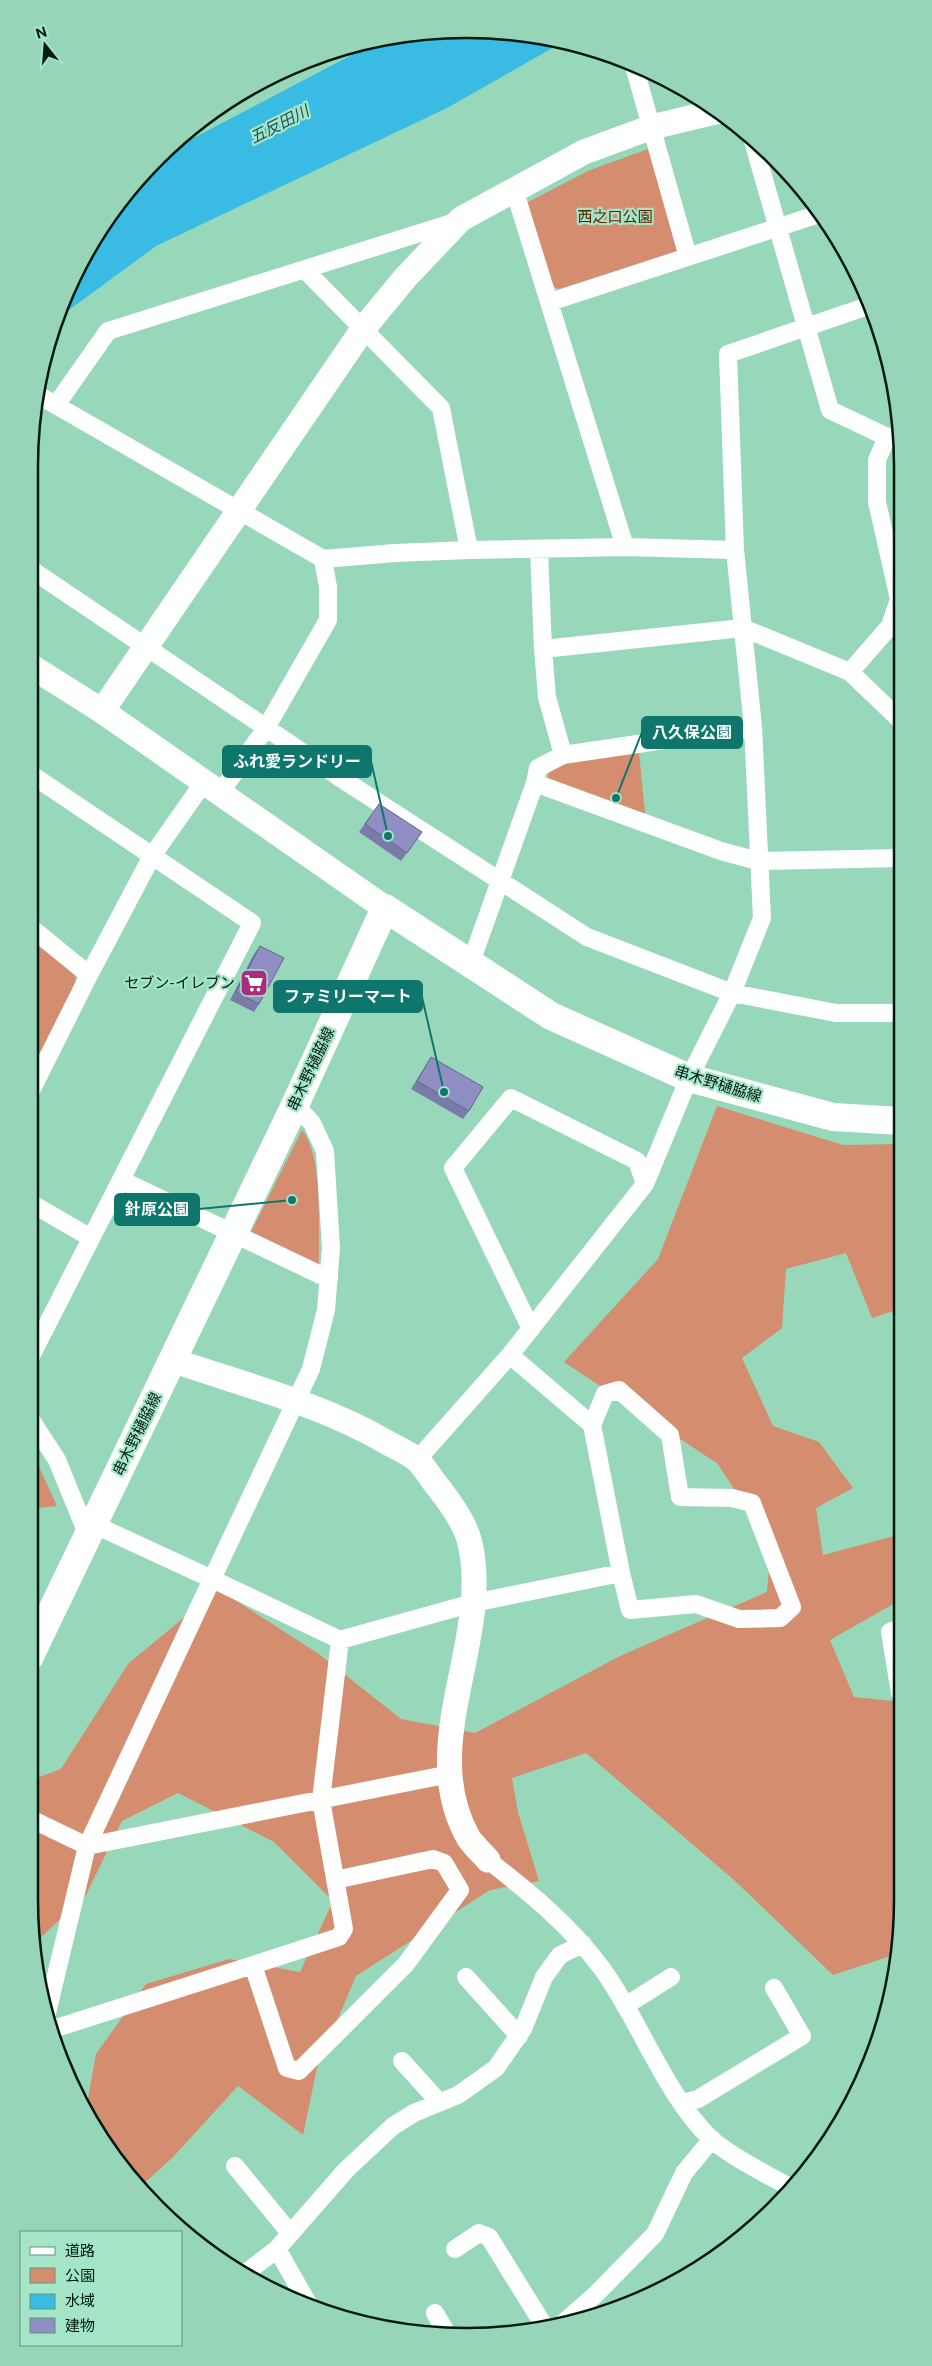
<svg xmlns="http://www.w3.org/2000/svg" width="932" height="2366" font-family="'Public Sans','Noto Sans JP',sans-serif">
<rect width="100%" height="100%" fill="#98d8ba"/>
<path fill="#d48d6f" d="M651,148L681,251L559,289L552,286L526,203L590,170Z
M639,752L645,813L639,815L547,782L549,770L594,754Z
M29,938L75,975L76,983L29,1075Z
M717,1106L843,1145L901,1144L902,1308L872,1318L846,1253L786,1269L782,1328L742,1358L773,1426L819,1442L853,1488L816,1508L823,1555L902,1534V1599L830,1640L854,1697L903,1702V1900L894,1955L833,1975L734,1880L586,1753L512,1778L518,1812L539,1881L490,1890L356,1976L317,2068L303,2135L238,2086L173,2157L138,2189L85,2114L96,2054L146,1984L229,1959L300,1972L333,1901L274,1842L178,1793L122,1821L86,1895L36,1942L29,1900V1781L61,1769L128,1664L218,1589L319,1654L401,1719L475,1733L620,1656L767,1592L771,1547L718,1464L564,1362L658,1259Z
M302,1130C324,1158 318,1228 319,1265L251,1232Z
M29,1453L37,1462L57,1506L29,1509Z"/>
<path fill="#39bbe4" d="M437,30L523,32L563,42L447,108L156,246L54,321L87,248L137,178L161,155L384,38Z"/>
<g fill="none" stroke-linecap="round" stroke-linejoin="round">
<path stroke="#fff" stroke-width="18" d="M634,66L688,257
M753,141L830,410L887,437L877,460V502L899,599L890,626L850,672
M514,189L625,547
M305,270L441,408L469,550
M550,302L819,214
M40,396L323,559L395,553L469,550L625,547L735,550L753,727L762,918L732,993L689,1078L645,1184
M56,405L108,331L458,221
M539,550L543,649L547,697L563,755
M735,550L728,354L868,306
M29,568L345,781L587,937L732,993L836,1013H901
M543,649L743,628L850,672L900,720
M29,773L252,923L29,1360
M535,783L721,851L758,861L901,858
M220,793L266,728L328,620V587L323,559
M29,926L89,975
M470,965L535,783L538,768L563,755L753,727
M29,1095L89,975L152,856L204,782
M121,1180L329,1279
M29,1202L91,1238
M29,1417L57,1460L88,1536
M592,1425L605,1394L619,1390L670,1435L680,1497L732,1498L752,1503L792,1607L780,1618L739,1619L696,1604L630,1610L621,1573
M417,1460L510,1355L645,1184L637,1161L511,1098L453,1168L531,1329
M93,1524L212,1579L311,1369L326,1310L331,1248L325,1151L312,1123L295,1105
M903,1627L890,1632L900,1693H903
M29,1818L87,1846L47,2013
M87,1846L212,1579L340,1640L473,1603L621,1573L592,1425L510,1355
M87,1846L450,1774
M488,1860C530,1893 571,1926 603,1970C641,2023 664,2093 711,2139C730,2156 769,2176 792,2188
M253,1965L339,1937L344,1929L321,1800L340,1640
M466,1977L519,2036
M625,2006L671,1977
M50,2030L253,1965L287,2068L299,2071L406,1964L460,1890L444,1863L433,1859L335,1880
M402,2061L439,2102
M682,2103L698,2099L802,2036L774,1988
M235,2166L290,2233
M277,2249L310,2307
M455,2249L479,2233L489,2237L546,2329
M243,2275L277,2249L346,2170L393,2126L414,2113L458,2095L496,2068L523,2029L544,1977L560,1955L583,1944
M435,2313L446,2332
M561,2325L595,2295L655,2234L684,2173L712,2139"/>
<path stroke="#fff" stroke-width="25" d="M29,665L102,711L385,908
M102,711L363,329L405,278L461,219L584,152L652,127L719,111
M172,1360C244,1385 322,1404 388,1443C397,1448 409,1453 417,1460C425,1467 431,1479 438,1487C449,1501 466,1525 470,1543C492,1641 416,1744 468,1837C473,1845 482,1853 488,1860"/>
<path stroke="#fff" stroke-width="28" d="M29,1658L295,1105L385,908L551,1016L689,1078L833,1117L901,1121"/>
</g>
<path fill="#7b7ba9" d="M379,804L422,832L401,861L359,832Z
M260,946L259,1004L254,1012L230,1000L254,954Z
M431,1057L469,1111L463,1119L411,1089Z"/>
<path fill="#8f8fc4" stroke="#646489" d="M379,804L422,832L407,853L365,824Z
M260,946L284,958L259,1004L236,992Z
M431,1057L483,1087L469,1111L417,1081Z"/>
<defs>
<symbol id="supermarket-square" viewBox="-11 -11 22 22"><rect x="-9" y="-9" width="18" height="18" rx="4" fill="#a82d80" stroke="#a4e5c7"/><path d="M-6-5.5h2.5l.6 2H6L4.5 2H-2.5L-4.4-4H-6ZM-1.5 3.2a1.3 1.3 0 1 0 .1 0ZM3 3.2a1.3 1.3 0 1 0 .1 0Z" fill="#fff"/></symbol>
</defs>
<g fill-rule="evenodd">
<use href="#supermarket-square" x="238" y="967" width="32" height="32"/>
</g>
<g text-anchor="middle" stroke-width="4.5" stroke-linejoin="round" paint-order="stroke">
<g font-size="15" fill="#592002" stroke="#a4e5c7">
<text x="615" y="222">西之口公園</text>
</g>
<g font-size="15" fill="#011a10" stroke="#a4e5c7" text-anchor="end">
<text x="235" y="988">セブン-イレブン</text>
</g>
<g font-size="15" fill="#011a10" stroke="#a4e5c7">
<text transform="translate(311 1069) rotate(-65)" y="5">串木野樋脇線</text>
<text transform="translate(718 1084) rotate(17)" y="5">串木野樋脇線</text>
<text transform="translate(137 1434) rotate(-64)" y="5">串木野樋脇線</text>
</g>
<g font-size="16" font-style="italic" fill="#1d5062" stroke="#a4e5c7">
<text transform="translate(279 124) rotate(-27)" y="6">五反田川</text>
</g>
</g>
<path d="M0 0H932V2366H0ZM466 38H466A428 428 0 0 1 894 466V1900A428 428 0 0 1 466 2328H466A428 428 0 0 1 38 1900V466A428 428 0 0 1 466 38Z" fill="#97d5b8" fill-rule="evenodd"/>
<path fill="none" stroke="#011a10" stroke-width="2.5" d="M466 38H466A428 428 0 0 1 894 466V1900A428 428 0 0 1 466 2328H466A428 428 0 0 1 38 1900V466A428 428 0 0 1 466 38Z"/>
<path fill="none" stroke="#0f766e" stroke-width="2" d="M616 798L642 732M388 836L371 761M444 1092L422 997M292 1200L199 1209"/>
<g fill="#0f766e" stroke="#a4e5c7" stroke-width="2">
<circle cx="616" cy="798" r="5"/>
<circle cx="388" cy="836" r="5"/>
<circle cx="444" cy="1092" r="5"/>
<circle cx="292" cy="1200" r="5"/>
</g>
<g fill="#0f766e" stroke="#0f766e" stroke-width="2">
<rect x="642" y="717" width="100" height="31" rx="5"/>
<rect x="223" y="746" width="148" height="31" rx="5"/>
<rect x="274" y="981" width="148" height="31" rx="5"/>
<rect x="115" y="1194" width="84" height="31" rx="5"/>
</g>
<g font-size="16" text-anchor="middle" font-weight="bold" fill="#fff">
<text x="692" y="738">八久保公園</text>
<text x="297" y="767">ふれ愛ランドリー</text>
<text x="348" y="1002">ファミリーマート</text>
<text x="157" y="1215">針原公園</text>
</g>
<rect x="20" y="2231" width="162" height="115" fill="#a4e5c7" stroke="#63947e"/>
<rect x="30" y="2247" width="25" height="8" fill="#ffffff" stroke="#63947e"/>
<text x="65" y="2256" font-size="15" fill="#011a10">道路</text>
<rect x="30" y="2268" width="25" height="15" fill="#d48d6f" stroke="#63947e"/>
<text x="65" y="2281" font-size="15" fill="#011a10">公園</text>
<rect x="30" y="2294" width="25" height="15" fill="#39bbe4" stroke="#63947e"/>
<text x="65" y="2306" font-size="15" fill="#011a10">水域</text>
<rect x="30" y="2318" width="25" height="15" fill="#8f8fc4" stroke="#63947e"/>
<text x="65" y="2331" font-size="15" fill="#011a10">建物</text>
<g transform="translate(45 45) rotate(343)" stroke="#a4e5c7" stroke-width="4" paint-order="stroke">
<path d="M0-4L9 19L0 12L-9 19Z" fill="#011a10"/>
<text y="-8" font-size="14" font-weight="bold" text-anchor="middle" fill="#011a10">N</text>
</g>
</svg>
